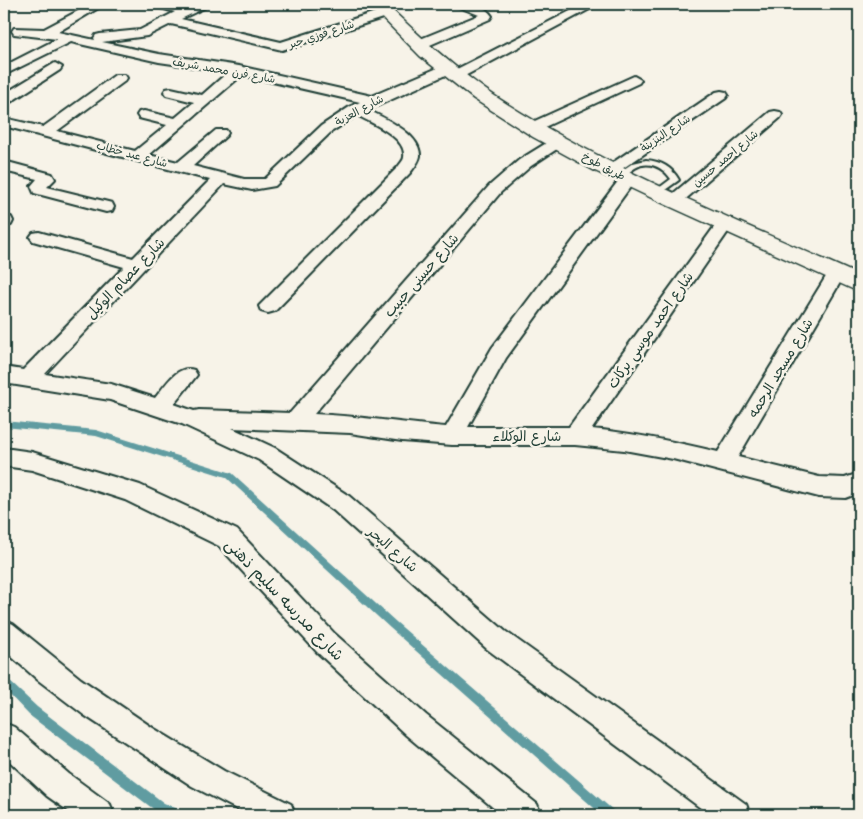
<svg xmlns="http://www.w3.org/2000/svg" width="863" height="819" font-family="'Playpen Sans','Playpen Sans Arabic',sans-serif">
<rect width="100%" height="100%" fill="#f7f3e8"/>
<filter id="ink" filterUnits="userSpaceOnUse"><feTurbulence type="fractalNoise" baseFrequency=".02" numOctaves="2"/><feDisplacementMap in="SourceGraphic" scale="10" xChannelSelector="R" yChannelSelector="G"/><feConvolveMatrix kernelMatrix="1 2 1 2 8 2 1 2 1" color-interpolation-filters="sRGB"/></filter>
<g filter="url(#ink)">
<g fill="none" stroke-linecap="round" stroke-linejoin="round">
<path fill="#609ca1" fill-rule="evenodd" d="M4,421L96,430L232,473L396,622L614,811L615,815H602L390,628L226,477L96,436L4,427Z
M4,677L7,679L37,707L164,803L182,811L183,815H166L156,811L29,715L4,689Z"/>
<defs>
<path id="lane" d="M646,160C660,161 672,167 679,180L658,195L654,193L655,191L671,179C663,167 648,160 635,168C629,172 624,177 616,177L615,175L633,163Z"/>
<path id="street" d="M91,4H105L58,32L95,40L94,38L96,35L100,34L140,30L175,12L157,7L155,4H172L185,8L193,4H208L206,7L181,19L281,42L385,9L389,10L391,13L389,16L282,50L171,24L147,36L102,42L159,54L239,66L372,96L440,67H450L452,70L450,73L368,110C384,118 421,134 420,156C419,162 413,169 410,173L275,311L268,313L261,311L259,306L398,167C400,164 404,160 404,157C407,137 371,123 357,115L331,132L275,186L252,190L224,184L45,374L111,384L155,398C165,386 177,364 194,370L197,375L174,404L194,411L199,410L290,413L489,186L519,160L553,139H563L566,142L563,145L531,166L501,192L314,414C359,416 402,423 446,427L492,348L622,176H634L636,179L506,358L468,427H569L720,219L726,218L732,219L734,223L592,429C635,433 676,442 718,452L830,270L836,268L842,270L845,274L738,457L819,477L845,478L859,473V493L846,498L819,497L673,459L624,450L575,445H452L402,441L350,433L232,428L275,448L349,496L505,631L746,804L750,815H710L487,649L333,510L259,460L182,424L110,400L4,383V367L23,370L124,267L33,241L30,237L33,233L39,232L133,258L210,180L4,126V118L43,127L115,75H125L127,78L125,81L57,131L135,151L167,125L139,118L137,115L139,112L144,111L175,118L194,102L166,95L164,92L166,89L171,88L202,95L228,72L159,62L71,42L4,75V66L57,39L14,34L12,31L14,28L44,29ZM242,75L360,102L351,106L321,126L265,179H244L193,166L226,136L228,133L226,130H216L178,162L149,155Z
M457,4C470,3 484,4 492,16L490,19L423,48H413L412,45L413,42L479,15L459,7Z
M584,4H599L459,79L454,80L447,76L449,73Z
M55,63L62,67L60,70L9,103L4,104V94Z
M634,76L641,80L639,83L538,130H528L526,127L528,124Z
M721,91L726,92L728,95L726,98L616,173H604L602,170L716,92Z
M775,111L780,112L782,115L780,118L681,203H669L667,200L669,197L770,112Z
M4,161L52,174L55,179L47,187L112,203L114,207L112,211L106,212L34,193L31,186L37,179L4,171Z
M4,216L11,217L13,221L11,225L4,226Z
M4,448L32,452L140,485L237,530L335,634L426,715L537,804L541,815H502L406,735L317,652L219,546L125,500L32,470L4,466Z
M4,620L13,624L81,679L153,728L224,771L291,804L295,815H248L192,786L84,715L38,680L4,650Z
M4,723L14,727L69,774L110,804L114,815H74L47,796L4,756Z"/>
<path id="secondary" d="M369,4H386C418,35 450,64 486,90C516,111 548,129 580,146C671,195 766,233 859,275V292L660,202L595,171L533,137L474,99L420,56Z"/>
</defs>
<use href="#lane" stroke="#1f3d34" stroke-width="4"/>
<use href="#street" stroke="#1f3d34" stroke-width="4"/>
<use href="#secondary" stroke="#1f3d34" stroke-width="3"/>
<use href="#lane" fill="#f7f3e8" fill-rule="evenodd"/>
<use href="#street" fill="#f7f3e8" fill-rule="evenodd"/>
<use href="#secondary" fill="#f7f3e8" fill-rule="evenodd"/>
</g>
</g>
<g text-anchor="middle" stroke-width="5" stroke-linejoin="round" paint-order="stroke">
<g font-size="11" fill="#1f3d34" stroke="#f7f3e8">
<text transform="translate(321 34) rotate(-18)" y="4">شارع فوزي جبر</text>
<text transform="translate(224 70) rotate(10)" y="4">شارع فرن محمد شريف</text>
<text transform="translate(359 110) rotate(-28)" y="4">شارع العزبة</text>
<text transform="translate(665 133) rotate(-34)" y="4">شارع البنزينة</text>
<text transform="translate(132 154) rotate(15)" y="4">شارع عبد خطاب</text>
<text transform="translate(725 158) rotate(-40)" y="4">شارع احمد حسين</text>
<text transform="translate(604 166) rotate(28)" y="4">طريق طوخ</text>
</g>
<g font-size="14" fill="#1f3d34" stroke="#f7f3e8">
<text transform="translate(421 275) rotate(-49)" y="5">شارع حسنى حبيب</text>
<text transform="translate(125 278) rotate(-46)" y="5">شارع عصام الوكيل</text>
<text transform="translate(650 330) rotate(-55)" y="5">شارع احمد موسي بركات</text>
<text transform="translate(780 368) rotate(-59)" y="5">شارع مسجد الرحمه</text>
<text x="527" y="441">شارع الوكلاء</text>
<text transform="translate(393 549) rotate(41)" y="5">شارع البحر</text>
</g>
<g font-size="16" fill="#1f3d34" stroke="#f7f3e8">
<text transform="translate(285 599) rotate(46)" y="6">شارع مدرسه سليم ذهنى</text>
</g>
</g>
<rect width="863" height="819" fill="none" stroke="#f7f3e8" stroke-width="20"/>
<rect x="10" y="10" width="843" height="799" fill="none" stroke="#1f3d34" stroke-width="2" filter="url(#ink)"/>
</svg>
